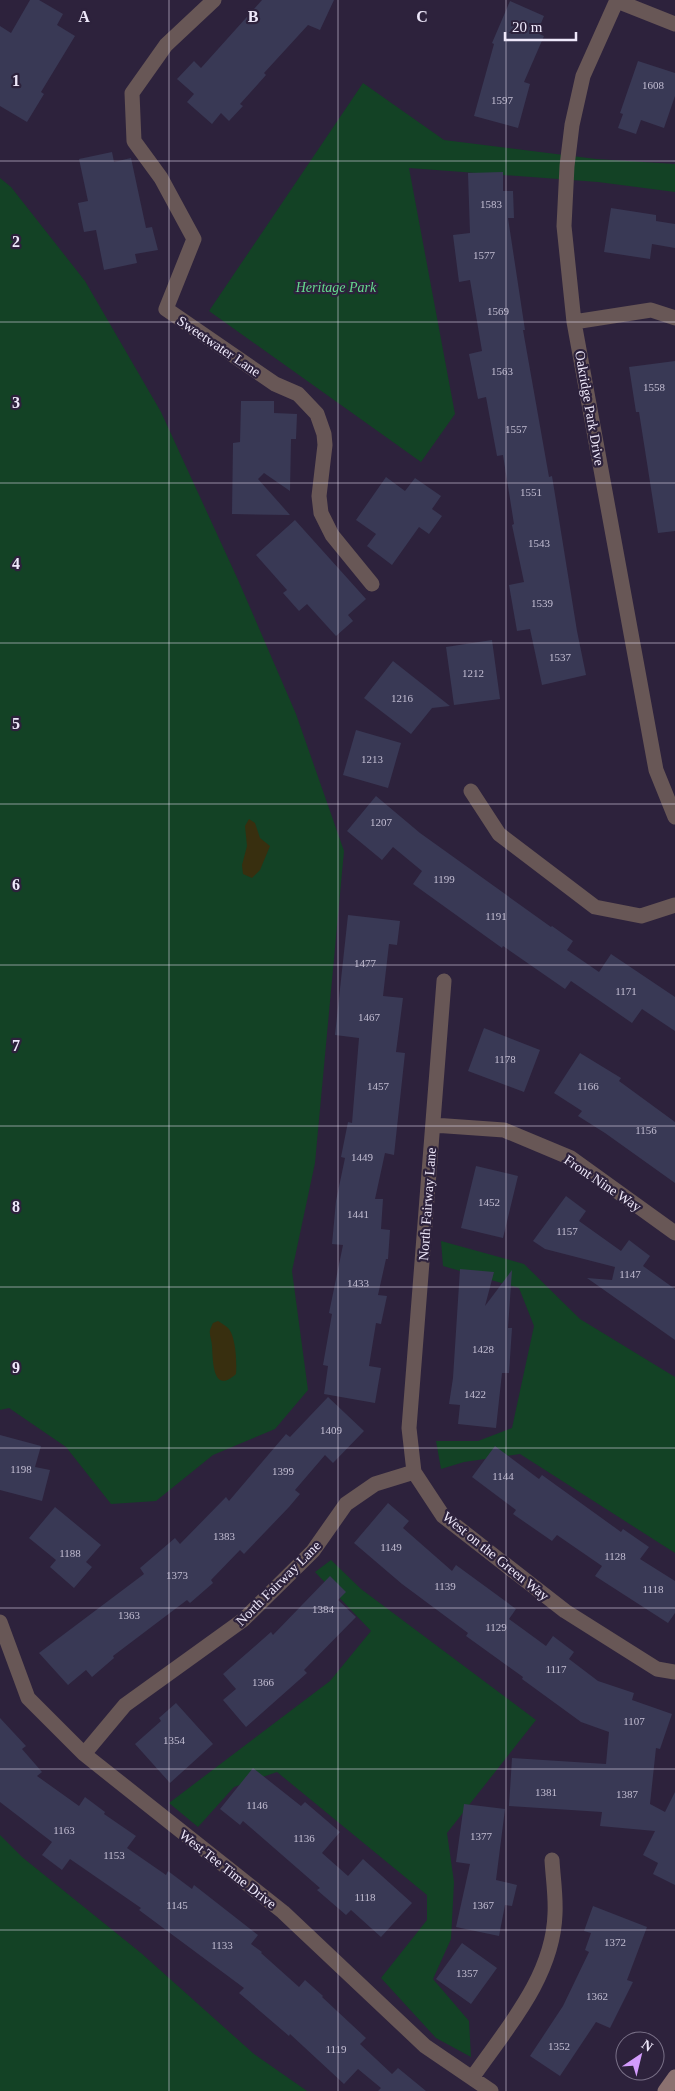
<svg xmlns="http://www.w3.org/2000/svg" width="675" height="2091" font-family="Georgia,serif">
<rect width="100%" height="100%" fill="#2d223c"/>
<path fill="#134225" d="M363,83L444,140L596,159L675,164V192L598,182L409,168L455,414L421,462L209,311Z
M0,178L11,187L85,281L161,412L239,582L296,714L344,851L315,1163L292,1271L308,1390L275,1429L213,1455L156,1501L111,1504L66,1447L9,1408L0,1410Z
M441,1241L524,1264L580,1319L675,1377V1553L520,1454L464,1462L441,1469L436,1441H478L512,1428L534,1326L519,1288L443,1266Z
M331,1560L361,1589L536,1720L447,1833L454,1882L451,1939L433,1979L469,2021L471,2057L436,2038L381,1978L427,1920V1895L277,1772L234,1787L198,1827L169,1803L330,1681L371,1631L315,1572Z
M0,1835L22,1857L141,1953L254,2054L307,2091H0Z"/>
<path fill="#382f0f" d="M249,819L255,823L260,838L270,846L260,870L252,878L243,874L242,865L247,846L245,826Z
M218,1321C221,1323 225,1325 228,1328C236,1336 237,1363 236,1374C212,1396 213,1359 212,1346C212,1341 209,1335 210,1330C211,1327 212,1325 213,1323Z"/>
<path fill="#393955" d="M30,0H39L63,14L57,25L75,36L41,92L44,94L27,122L0,106V26L11,33Z
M262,0H334L320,30L308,25L264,73L266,75L240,104L243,106L229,121L221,113L212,124L187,102L194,94L177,79L194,61L201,68Z
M510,1L544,16L537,33L544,36L524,82L530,84L518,128L474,116L494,44L492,43Z
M638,61L675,73V96L664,128L641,120L636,134L618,128L623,114L620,113Z
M112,152L114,162L131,158L146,228L152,227L158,250L135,254L137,263L104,270L96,230L84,232L78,203L88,201L79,159Z
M503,172V191H513L514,218H508L525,330H523L549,477L552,476L577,631L586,675L542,685L530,629L517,631L509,585L524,582L512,525L514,524L503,455L497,456L486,397L478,399L469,354L482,351L470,280L459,282L453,235L470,233L468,173Z
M611,208L656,215V221L675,224V248L652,244L650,259L604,252Z
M675,361V531L658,533L639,412H636L629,367Z
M241,401H274V413L297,414L296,439H291L290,491L264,473L258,479L290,515L232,514L233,443L240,442Z
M386,477L405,491L415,478L441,496L432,509L442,516L429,534L419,527L392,565L367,546L376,534L356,520Z
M295,520L366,599L348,615L353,621L336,636L307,604L299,611L283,593L287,590L256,555Z
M492,640L500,699L454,705L446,647Z
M393,661L450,706L432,708L411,734L364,698Z
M356,730L401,743L388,788L343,775Z
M376,796L420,833L551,927L552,926L573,941L567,950L599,972L611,954L675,997V1031L642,1009L632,1023L571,981L565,989L503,946L502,948L413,884L422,871L393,847L382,860L347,831Z
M348,915L400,921L397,945L389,944L383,996L403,998L396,1052L405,1053L394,1155L385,1153L375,1199H383L381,1229L390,1230L388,1259H386L378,1295L387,1296L381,1324L376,1323L369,1366L381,1368L375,1403L324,1394L328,1366L323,1365L332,1314L329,1313L343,1245L332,1244L336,1201L345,1158L341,1157L348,1122L352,1123L359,1038L335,1035Z
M484,1028L540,1050L524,1092L468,1071Z
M580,1053L621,1078L619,1081L675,1122V1183L605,1133L578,1116L582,1111L554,1093Z
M476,1166L518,1176L503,1238L461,1228Z
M566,1196L586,1211L579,1221L621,1251L629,1240L650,1256L643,1266L675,1289V1340L587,1278L612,1280L615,1267L545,1249L533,1241Z
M460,1269L494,1272L485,1306L512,1270L508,1328H512L509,1373H502L496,1428L458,1424L460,1405L449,1404L453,1378Z
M328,1397L364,1431L333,1463L325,1455L295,1490L300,1494L289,1507L244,1554L240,1550L211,1580L213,1583L190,1603L187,1600L113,1656L114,1658L92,1677L86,1670L68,1685L39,1653L144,1574L140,1568L175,1538L180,1544L226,1497L229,1501L286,1434L290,1437Z
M0,1435L41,1446L35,1467L50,1470L42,1501L0,1490Z
M495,1446L539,1479L542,1475L621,1532L623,1529L649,1547L640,1559L675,1581V1613L668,1623L595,1576L602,1566L557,1535L552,1541L513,1514L516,1510L472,1477Z
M388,1503L409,1521L403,1528L452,1571L456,1565L516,1609L509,1619L546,1646L553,1636L574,1652L569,1659L598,1681L634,1693L632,1700L672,1714L660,1749L656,1748L650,1804L665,1812L675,1792V1885L653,1874L658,1863L643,1855L655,1831L600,1826L602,1812L509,1806L512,1758L606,1764L609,1732L581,1722L522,1679L523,1677L466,1636L468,1633L402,1584L354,1543Z
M55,1507L101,1545L86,1562L92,1567L74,1588L50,1567L56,1560L29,1538Z
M330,1576L346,1592L338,1600L356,1617L304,1670L307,1673L246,1727L223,1700L236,1689L223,1674L271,1632L273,1635Z
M176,1703L213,1744L170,1783L135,1744L161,1721L159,1718Z
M0,1718L26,1746L22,1749L42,1772L37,1776L79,1806L85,1797L105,1812L104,1814L136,1836L127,1848L166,1875L168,1871L192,1889L194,1885L258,1935L251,1944L262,1952L261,1953L299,1987L305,1980L323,1996L322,1997L366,2038L360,2044L392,2074L398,2068L426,2091H378L381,2088L358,2069L344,2084L290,2034L289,2036L239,1993L244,1988L139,1910L141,1908L70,1859L62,1870L42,1855L52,1842L0,1802Z
M253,1768L301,1806L305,1802L340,1832L322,1853L348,1876L363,1859L412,1903L381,1937L351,1910L346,1915L317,1890L320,1888L243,1821L240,1825L220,1809Z
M464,1804L505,1809L496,1880L517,1885L512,1906L505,1905L499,1936L456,1927L470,1864L456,1862Z
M593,1906L647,1927L627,1980L633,1982L610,2028L596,2022L560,2076L530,2056L563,2006L589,1952L585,1950L591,1933L584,1931Z
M462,1943L497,1968L471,2004L436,1979Z"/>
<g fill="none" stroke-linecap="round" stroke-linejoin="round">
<path stroke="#685756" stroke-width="15" d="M214,0L166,45L132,93L134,141L161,178L194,239L166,309L275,384L298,394L317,414L324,434L325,445L319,496L321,513L332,535L372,584
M617,0L583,76L572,125L567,166L564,226L574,322L656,770L675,817
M617,1L675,24
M574,322L651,310L675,318
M471,791L499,834L595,907L641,916L675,905
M444,981L409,1428L414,1472L443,1516L565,1611L657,1669L675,1672
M433,1125L504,1130L571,1158L675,1233
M0,1622L28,1698L84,1754L283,1912L425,2046L491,2091
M84,1754L125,1705L243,1620L313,1551L346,1504L375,1484L414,1472
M472,2078C506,2029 553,1977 555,1914C556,1896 553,1878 552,1860"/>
<path stroke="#8b7170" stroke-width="15" d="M665,2091L675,2077"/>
</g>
<path fill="none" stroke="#eee8fa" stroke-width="1" stroke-opacity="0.55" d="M169,0V2091M338,0V2091M506,0V2091M0,161H675M0,322H675M0,483H675M0,643H675M0,804H675M0,965H675M0,1126H675M0,1287H675M0,1448H675M0,1608H675M0,1769H675M0,1930H675"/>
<g text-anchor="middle" stroke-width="4.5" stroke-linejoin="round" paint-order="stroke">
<g font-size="11" fill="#c1bcd1">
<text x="653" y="89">1608</text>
<text x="502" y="104">1597</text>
<text x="491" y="208">1583</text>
<text x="484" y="259">1577</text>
<text x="498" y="315">1569</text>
<text x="502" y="375">1563</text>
<text x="654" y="391">1558</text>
<text x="516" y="433">1557</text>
<text x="531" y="496">1551</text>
<text x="539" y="547">1543</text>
<text x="542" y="607">1539</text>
<text x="560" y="661">1537</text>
<text x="473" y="677">1212</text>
<text x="402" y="702">1216</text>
<text x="372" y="763">1213</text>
<text x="381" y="826">1207</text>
<text x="444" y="883">1199</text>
<text x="496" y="920">1191</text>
<text x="365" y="967">1477</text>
<text x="626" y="995">1171</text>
<text x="369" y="1021">1467</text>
<text x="505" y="1063">1178</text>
<text x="378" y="1090">1457</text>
<text x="588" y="1090">1166</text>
<text x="646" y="1134">1156</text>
<text x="362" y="1161">1449</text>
<text x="489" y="1206">1452</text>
<text x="358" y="1218">1441</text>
<text x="567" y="1235">1157</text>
<text x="630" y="1278">1147</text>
<text x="358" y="1287">1433</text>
<text x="483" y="1353">1428</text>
<text x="475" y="1398">1422</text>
<text x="331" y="1434">1409</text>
<text x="21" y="1473">1198</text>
<text x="283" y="1475">1399</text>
<text x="503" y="1480">1144</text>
<text x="224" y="1540">1383</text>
<text x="391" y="1551">1149</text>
<text x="70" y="1557">1188</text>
<text x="615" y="1560">1128</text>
<text x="177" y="1579">1373</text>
<text x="445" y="1590">1139</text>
<text x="653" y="1593">1118</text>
<text x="323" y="1613">1384</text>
<text x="129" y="1619">1363</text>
<text x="496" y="1631">1129</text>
<text x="556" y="1673">1117</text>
<text x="263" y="1686">1366</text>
<text x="634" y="1725">1107</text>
<text x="174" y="1744">1354</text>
<text x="546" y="1796">1381</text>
<text x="627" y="1798">1387</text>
<text x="257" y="1809">1146</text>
<text x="64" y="1834">1163</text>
<text x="481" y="1840">1377</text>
<text x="304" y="1842">1136</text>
<text x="114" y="1859">1153</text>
<text x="365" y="1901">1118</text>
<text x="177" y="1909">1145</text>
<text x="483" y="1909">1367</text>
<text x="615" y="1946">1372</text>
<text x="222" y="1949">1133</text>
<text x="467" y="1977">1357</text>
<text x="597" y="2000">1362</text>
<text x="559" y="2050">1352</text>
<text x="336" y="2053">1119</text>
</g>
<g font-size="14" font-style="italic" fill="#65da8e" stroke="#2d223c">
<text x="336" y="292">Heritage Park</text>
</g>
<g font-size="14" fill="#eee8fa" stroke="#2d223c">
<text transform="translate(219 346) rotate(34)" y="5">Sweetwater Lane</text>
<text transform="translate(590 408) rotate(80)" y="5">Oakridge Park Drive</text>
<text transform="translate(603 1183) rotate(34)" y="5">Front Nine Way</text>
<text transform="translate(427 1204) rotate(-86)" y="5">North Fairway Lane</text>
<text transform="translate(496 1556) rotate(39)" y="5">West on the Green Way</text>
<text transform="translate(278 1583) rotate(-45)" y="5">North Fairway Lane</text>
<text transform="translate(228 1869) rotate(38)" y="5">West Tee Time Drive</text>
</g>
</g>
<g font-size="16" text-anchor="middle" font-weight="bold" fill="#eee8fa" stroke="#2d223c" stroke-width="4.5" stroke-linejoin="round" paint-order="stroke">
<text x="84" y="22">A</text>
<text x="253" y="22">B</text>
<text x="422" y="22">C</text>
<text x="16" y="86">1</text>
<text x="16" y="247">2</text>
<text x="16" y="408">3</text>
<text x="16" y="569">4</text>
<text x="16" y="729">5</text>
<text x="16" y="890">6</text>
<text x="16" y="1051">7</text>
<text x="16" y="1212">8</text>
<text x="16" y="1373">9</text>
</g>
<g transform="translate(640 2056) rotate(35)"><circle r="24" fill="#2d223c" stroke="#7a7188"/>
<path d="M0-4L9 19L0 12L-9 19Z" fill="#d39cfc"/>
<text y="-8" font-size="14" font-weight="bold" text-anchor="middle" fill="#eee8fa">N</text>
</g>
<path d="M505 32v8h71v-8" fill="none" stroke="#eee8fa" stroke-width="2.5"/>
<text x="512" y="32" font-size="15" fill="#eee8fa" stroke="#2d223c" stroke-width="4" paint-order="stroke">20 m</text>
</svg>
